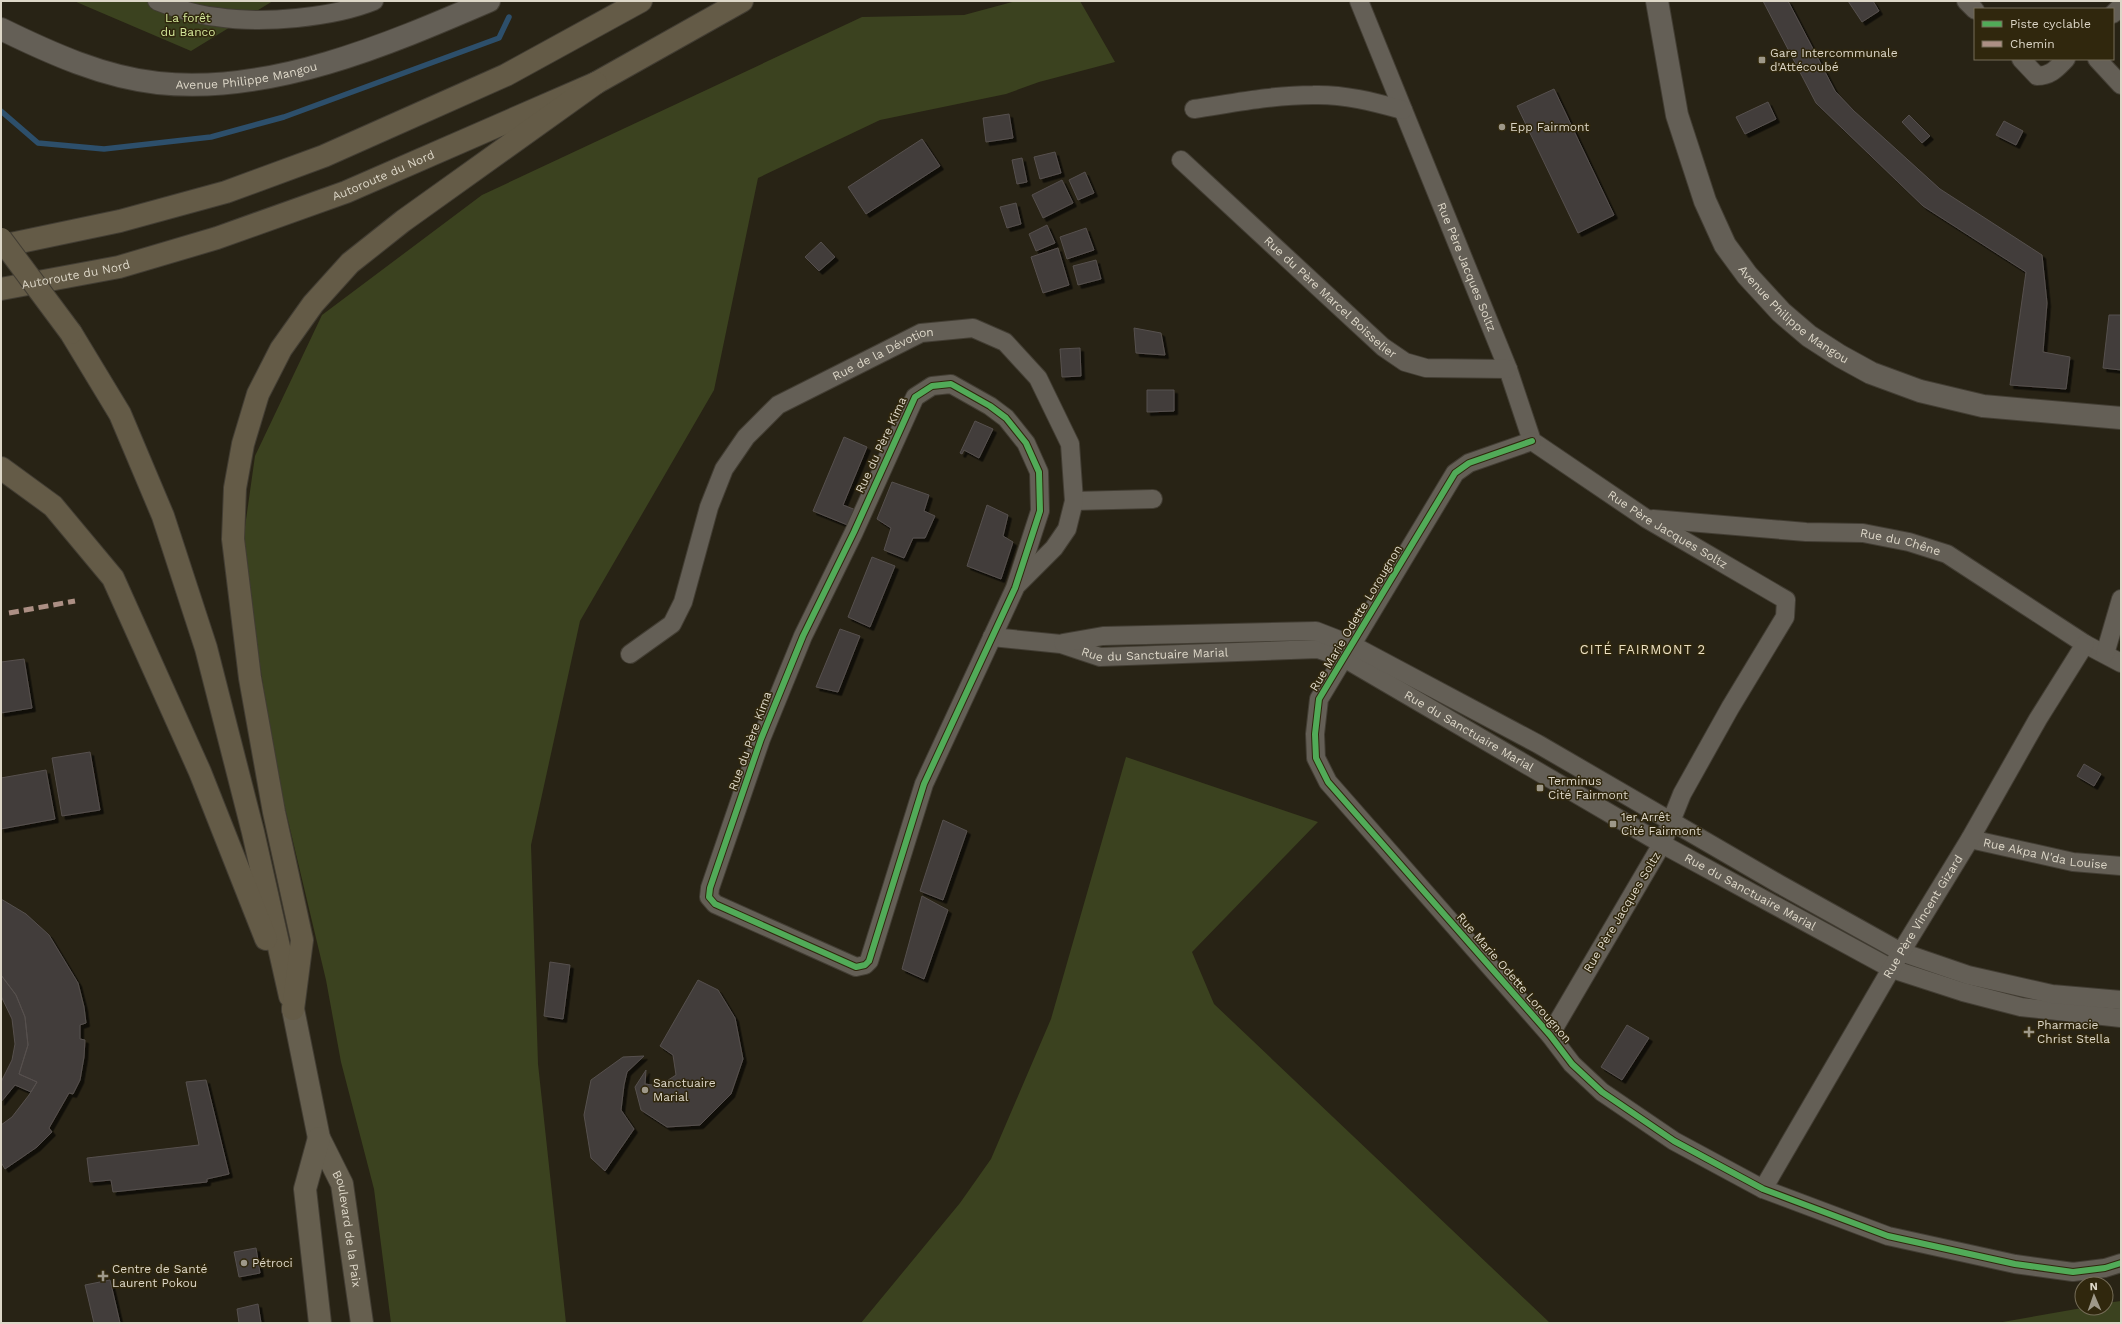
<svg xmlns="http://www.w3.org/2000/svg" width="2122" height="1324" font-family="'Work Sans',sans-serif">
<defs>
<filter id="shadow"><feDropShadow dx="3.5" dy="3.5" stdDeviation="0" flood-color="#0009"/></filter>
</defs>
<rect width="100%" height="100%" fill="#282315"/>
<path fill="#3b421f" d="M74,1H273L191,51Z
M1016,1H1080L1115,62L1039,82L1006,94L880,120L758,178L714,390L580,621L531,845L538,1064L566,1323H391L374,1189L341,1062L326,980L276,770L242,548L255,456L322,315L482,195L862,17L964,15Z
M1126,757L1318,822L1192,952L1214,1004L1550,1323H861L960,1203L991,1159L1051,1019Z
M2121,1301V1323H1997L2082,1308H2106V1303Z"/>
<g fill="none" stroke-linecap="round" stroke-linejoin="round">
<path stroke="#2d4f6b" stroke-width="5.5" d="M1,111L38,143L104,149L211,137L284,117L499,38L509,17"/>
</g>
<path fill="#423d3a" stroke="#56504e" filter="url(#shadow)" d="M1763,1H1788L1835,91L1854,111L1940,189L2042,255L2047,303L2043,352L2070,357L2066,389L2010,385L2026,272L1923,206L1816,103Z
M1848,1H1873L1879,11L1862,22Z
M1554,89L1614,215L1578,233L1517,106Z
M1768,102L1776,119L1745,134L1736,117Z
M1009,114L1013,138L986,142L983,118Z
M1909,115L1930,136L1922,143L1902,122Z
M2004,121L2023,131L2016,145L1996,135Z
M922,139L940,166L866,214L848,187Z
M1055,152L1061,173L1040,179L1034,157Z
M1022,158L1027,182L1017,184L1012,160Z
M1085,172L1094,193L1078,200L1069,180Z
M1062,180L1073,203L1043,218L1032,195Z
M1016,203L1021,224L1007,228L1000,207Z
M1047,225L1055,243L1036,251L1029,234Z
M1086,228L1094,250L1067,259L1060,237Z
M821,242L835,257L819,271L805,257Z
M1058,248L1069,285L1043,293L1031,257Z
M1096,260L1101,279L1078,285L1073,266Z
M2109,315H2121V370L2103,368Z
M1134,328L1161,333L1165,355L1136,353Z
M1080,348L1081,376L1062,377L1060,349Z
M1147,390H1174V411L1147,412Z
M975,421L993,429L979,458L964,450L962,454L960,453Z
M844,437L867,447L843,505L856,510L850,526L813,511Z
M892,482L929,495L924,511L935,516L925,538H913L904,558L884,550L891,528L877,519Z
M987,505L1008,515L1003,536L1013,542L1001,579L967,566Z
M872,557L895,566L870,627L848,617Z
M840,629L860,636L838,692L816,687Z
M24,659L32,708L1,713V662Z
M90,752L100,810L62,816L52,758Z
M2084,764L2101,774L2094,786L2077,776Z
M46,770L55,819L1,829V778Z
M943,820L967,831L943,900L920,891Z
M922,896L948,910L924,979L902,969Z
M1,899L26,914L49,935L78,983L84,1007L86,1023L80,1025V1039L85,1040L84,1057L80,1080L73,1094L69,1093L49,1128L52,1132L37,1147L5,1169L2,1164L1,1165V1125L12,1117L29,1095L37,1082L19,1074L28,1045L25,1017L16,995L1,975Z
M550,962L570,965L563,1019L544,1016Z
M1,975L16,995L25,1017L28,1045L19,1074L37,1082L31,1092L15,1085L1,1102V1082L12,1060L15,1044L12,1019L1,996Z
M698,980L718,990L735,1018L743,1059L731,1094L700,1125L667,1127L641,1110L635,1087L646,1070L645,1084L659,1086L676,1075L673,1055L660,1046Z
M1627,1025L1649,1038L1622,1080L1601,1067Z
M644,1056L627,1072L624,1085L621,1110L634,1129L605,1171L591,1158L584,1115L591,1080L623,1057Z
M206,1080L229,1174L207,1179V1182L113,1192L111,1180L90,1182L87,1158L199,1145L186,1082Z
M256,1248L260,1273L239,1277L234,1252Z
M110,1280L120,1323H94L85,1285Z
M258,1304L261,1323H239L237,1309Z"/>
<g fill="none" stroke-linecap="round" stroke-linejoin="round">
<defs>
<g id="minor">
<path d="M157,1C175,8 197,15 217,17C262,24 332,18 374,1"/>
<path id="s1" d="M1359,1L1508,369L1532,441L1647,519L1786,600L1785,617L1730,708L1682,794L1662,844L1550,1035"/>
<path d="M1966,1L1975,10"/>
<path d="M2113,14L2121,6"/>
<path d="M2021,59L2037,76C2051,76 2057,68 2066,59"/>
<path d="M2097,59L2121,85"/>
<path d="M1194,109C1234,103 1273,95 1313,95C1344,94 1374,102 1403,110"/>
<path id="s2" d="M1181,160L1383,347L1405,362L1426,368L1508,369"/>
<path d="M951,384L990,406L1006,418L1026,443L1039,472L1040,511L1015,588L924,784L869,961L865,965L856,967L715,904L709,897L710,888L761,739L803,636L854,532L915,397L932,386Z"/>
<path d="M1532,441L1469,463L1455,473L1319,699L1315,734L1316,758L1328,782L1550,1035L1572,1064L1602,1092L1674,1141L1763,1189L1888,1236L2015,1264L2073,1272L2105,1268L2121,1263"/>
<path d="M1074,501L1153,499"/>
<path id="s3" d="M1653,519L1806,532L1863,533L1909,542L1947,554L2085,644L2121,663"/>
<path id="s4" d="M992,637L1061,644L1100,657L1318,649L1344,658L1662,844L1892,969L1963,992L2021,1007L2121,1018"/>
<path d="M1063,643L1103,636L1316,631L1352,645L1538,744L1779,884L1901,952L1968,975L2052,994L2121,1000"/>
<path id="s5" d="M630,654L672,624L683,602L709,507L724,469L746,437L778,405L921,333L973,328L1005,342L1038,378L1070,444L1074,501L1067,529L1054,548L1018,584"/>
<path d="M2105,654L2121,599"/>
<path id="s6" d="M1970,839L2073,862L2121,866"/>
<path id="s7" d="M1763,1189L1901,952L1970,839L2038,719L2085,644"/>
</g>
<g id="tertiary">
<path id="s8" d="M1657,1L1677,115L1705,201L1725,245L1747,275L1781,312L1809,336L1840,356L1871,373L1920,391L1983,406L2121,418"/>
<path id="s9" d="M1,29C50,53 103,77 158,83C270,95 387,45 489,1"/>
</g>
<g id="primary">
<path id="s10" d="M293,1009L319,1138L342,1184L362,1323"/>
<path d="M319,1138L305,1189L320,1323"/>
</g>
<g id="motorway">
<path d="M1,246L120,221L226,192L324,156L506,75L641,1"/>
<path id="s11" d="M1,289L119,267L217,238L346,192L596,83L742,1"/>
<path d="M71,333L120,414L163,516L206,648L253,832L290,996"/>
<path d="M1,468L53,506L113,578L200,772L266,939"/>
<path d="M293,1009L302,940L274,812L250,678L233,539L235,488L243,444L258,394L281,349L313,304L350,263L403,221L596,83"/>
</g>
</defs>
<use href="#minor" stroke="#423d33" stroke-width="20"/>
<use href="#tertiary" stroke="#423d33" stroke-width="24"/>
<use href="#primary" stroke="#423d33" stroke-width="24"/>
<use href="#motorway" stroke="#423d33" stroke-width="24"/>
<use href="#minor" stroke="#645f56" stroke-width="18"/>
<use href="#tertiary" stroke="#645f56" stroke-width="22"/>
<use href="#primary" stroke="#665f4f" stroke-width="22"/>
<use href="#motorway" stroke="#645b47" stroke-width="22"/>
<defs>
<path id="motorway-bridge" d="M1,239L71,333"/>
</defs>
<use href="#motorway-bridge" stroke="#423d33" stroke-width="24" stroke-linecap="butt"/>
<use href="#motorway-bridge" stroke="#645b47" stroke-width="22"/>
<path stroke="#ac8f84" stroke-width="5" stroke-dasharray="10 5" stroke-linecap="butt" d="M9,613L75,601"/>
<defs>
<path id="cycleway" d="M951,384L990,406L1006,418L1026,443L1039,472L1040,511L1015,588L924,784L869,961L865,965L856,967L715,904L709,897L710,888L761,739L803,636L854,532L915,397L932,386Z
M1532,441L1469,463L1455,473L1319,699L1315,734L1316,758L1328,782L1550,1035L1572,1064L1602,1092L1674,1141L1763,1189L1888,1236L2015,1264L2073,1272L2105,1268L2121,1263"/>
</defs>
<use href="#cycleway" stroke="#30270d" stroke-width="8"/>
<use href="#cycleway" stroke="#51ab58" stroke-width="6"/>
</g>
<g fill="#9e9889" stroke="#30270d" stroke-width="1.5">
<rect x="1758" y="56" width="8" height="8" rx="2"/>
<circle cx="1502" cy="127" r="4"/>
<rect x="1536" y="784" width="8" height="8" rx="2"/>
<rect x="1609" y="820" width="8" height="8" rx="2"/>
<path d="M2027 1026h4v4h4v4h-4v4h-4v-4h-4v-4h4z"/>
<circle cx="645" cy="1090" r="4"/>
<circle cx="244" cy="1263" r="4"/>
<path d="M101 1270h4v4h4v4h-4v4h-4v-4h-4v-4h4z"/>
</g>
<g text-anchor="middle" stroke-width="3" stroke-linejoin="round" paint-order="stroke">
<g font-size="12" fill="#d4e89b" stroke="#30270d">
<text x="188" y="22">La forêt<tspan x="188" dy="14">du Banco</tspan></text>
</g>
<g font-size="12" fill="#ddd7c8" stroke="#30270d" text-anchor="start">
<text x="1770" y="57">Gare Intercommunale<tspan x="1770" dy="14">d'Attécoubé</tspan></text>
<text x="1510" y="131">Epp Fairmont</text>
<text x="1548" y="785">Terminus<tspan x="1548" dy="14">Cité Fairmont</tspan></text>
<text x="1621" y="821">1er Arrêt<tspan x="1621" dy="14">Cité Fairmont</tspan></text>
<text x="2037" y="1029">Pharmacie<tspan x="2037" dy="14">Christ Stella</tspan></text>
<text x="653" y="1087">Sanctuaire<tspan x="653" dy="14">Marial</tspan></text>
<text x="252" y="1267">Pétroci</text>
<text x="112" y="1273">Centre de Santé<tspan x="112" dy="14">Laurent Pokou</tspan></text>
</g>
<g font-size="12" fill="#ddd7c8" stroke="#30270d">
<text dy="4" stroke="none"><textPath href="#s9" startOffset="256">Avenue Philippe Mangou</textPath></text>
<text dy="4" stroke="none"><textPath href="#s11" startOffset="400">Autoroute du Nord</textPath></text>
<text dy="4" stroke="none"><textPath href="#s1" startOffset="287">Rue Père Jacques Soltz</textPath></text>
<text dy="4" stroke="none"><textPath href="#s11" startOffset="76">Autoroute du Nord</textPath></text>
<text dy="4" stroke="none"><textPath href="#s2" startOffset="203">Rue du Père Marcel Boisselier</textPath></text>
<text dy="4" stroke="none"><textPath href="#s8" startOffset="353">Avenue Philippe Mangou</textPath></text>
<text dy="4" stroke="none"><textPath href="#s5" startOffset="417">Rue de la Dévotion</textPath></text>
<text transform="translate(881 445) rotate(-65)" y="4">Rue du Père Kima</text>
<text dy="4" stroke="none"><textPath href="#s1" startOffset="635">Rue Père Jacques Soltz</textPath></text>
<text dy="4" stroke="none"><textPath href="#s3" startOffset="249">Rue du Chêne</textPath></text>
<text transform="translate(1356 618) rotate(-59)" y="4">Rue Marie Odette Lorougnon</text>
<text dy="4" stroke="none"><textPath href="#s4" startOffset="165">Rue du Sanctuaire Marial</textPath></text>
<text dy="4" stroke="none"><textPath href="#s4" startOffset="501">Rue du Sanctuaire Marial</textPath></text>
<text transform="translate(750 741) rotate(-70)" y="4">Rue du Père Kima</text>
<text dy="4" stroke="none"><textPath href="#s6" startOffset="77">Rue Akpa N'da Louise</textPath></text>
<text dy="4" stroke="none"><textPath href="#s4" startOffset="825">Rue du Sanctuaire Marial</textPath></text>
<text transform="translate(1622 912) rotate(-59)" y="4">Rue Père Jacques Soltz</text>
<text dy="4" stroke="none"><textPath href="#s7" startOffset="316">Rue Père Vincent Gizard</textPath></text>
<text transform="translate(1514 978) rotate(49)" y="4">Rue Marie Odette Lorougnon</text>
<text dy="4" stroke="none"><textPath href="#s10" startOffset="228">Boulevard de la Paix</textPath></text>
</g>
<g font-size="13" letter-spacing="1" fill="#ede1c3" stroke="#30270d">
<text x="1643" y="654">CITÉ FAIRMONT 2</text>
</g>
</g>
<rect width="2122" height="1324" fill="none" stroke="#ddd7c8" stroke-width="4"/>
<rect x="1974" y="8" width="140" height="52" fill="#30270d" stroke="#756d58"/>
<rect x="1982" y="21" width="20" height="6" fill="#51ab58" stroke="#756d58"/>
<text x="2010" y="28" font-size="12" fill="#ddd7c8">Piste cyclable</text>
<rect x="1982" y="41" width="20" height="6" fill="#ac8f84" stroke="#756d58"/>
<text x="2010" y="48" font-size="12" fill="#ddd7c8">Chemin</text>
<g transform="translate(2094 1296) rotate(358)"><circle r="19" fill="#30270d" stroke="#756d58"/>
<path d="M0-3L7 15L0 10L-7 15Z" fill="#9e9889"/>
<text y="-6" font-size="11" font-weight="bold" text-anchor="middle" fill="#ddd7c8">N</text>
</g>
</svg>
